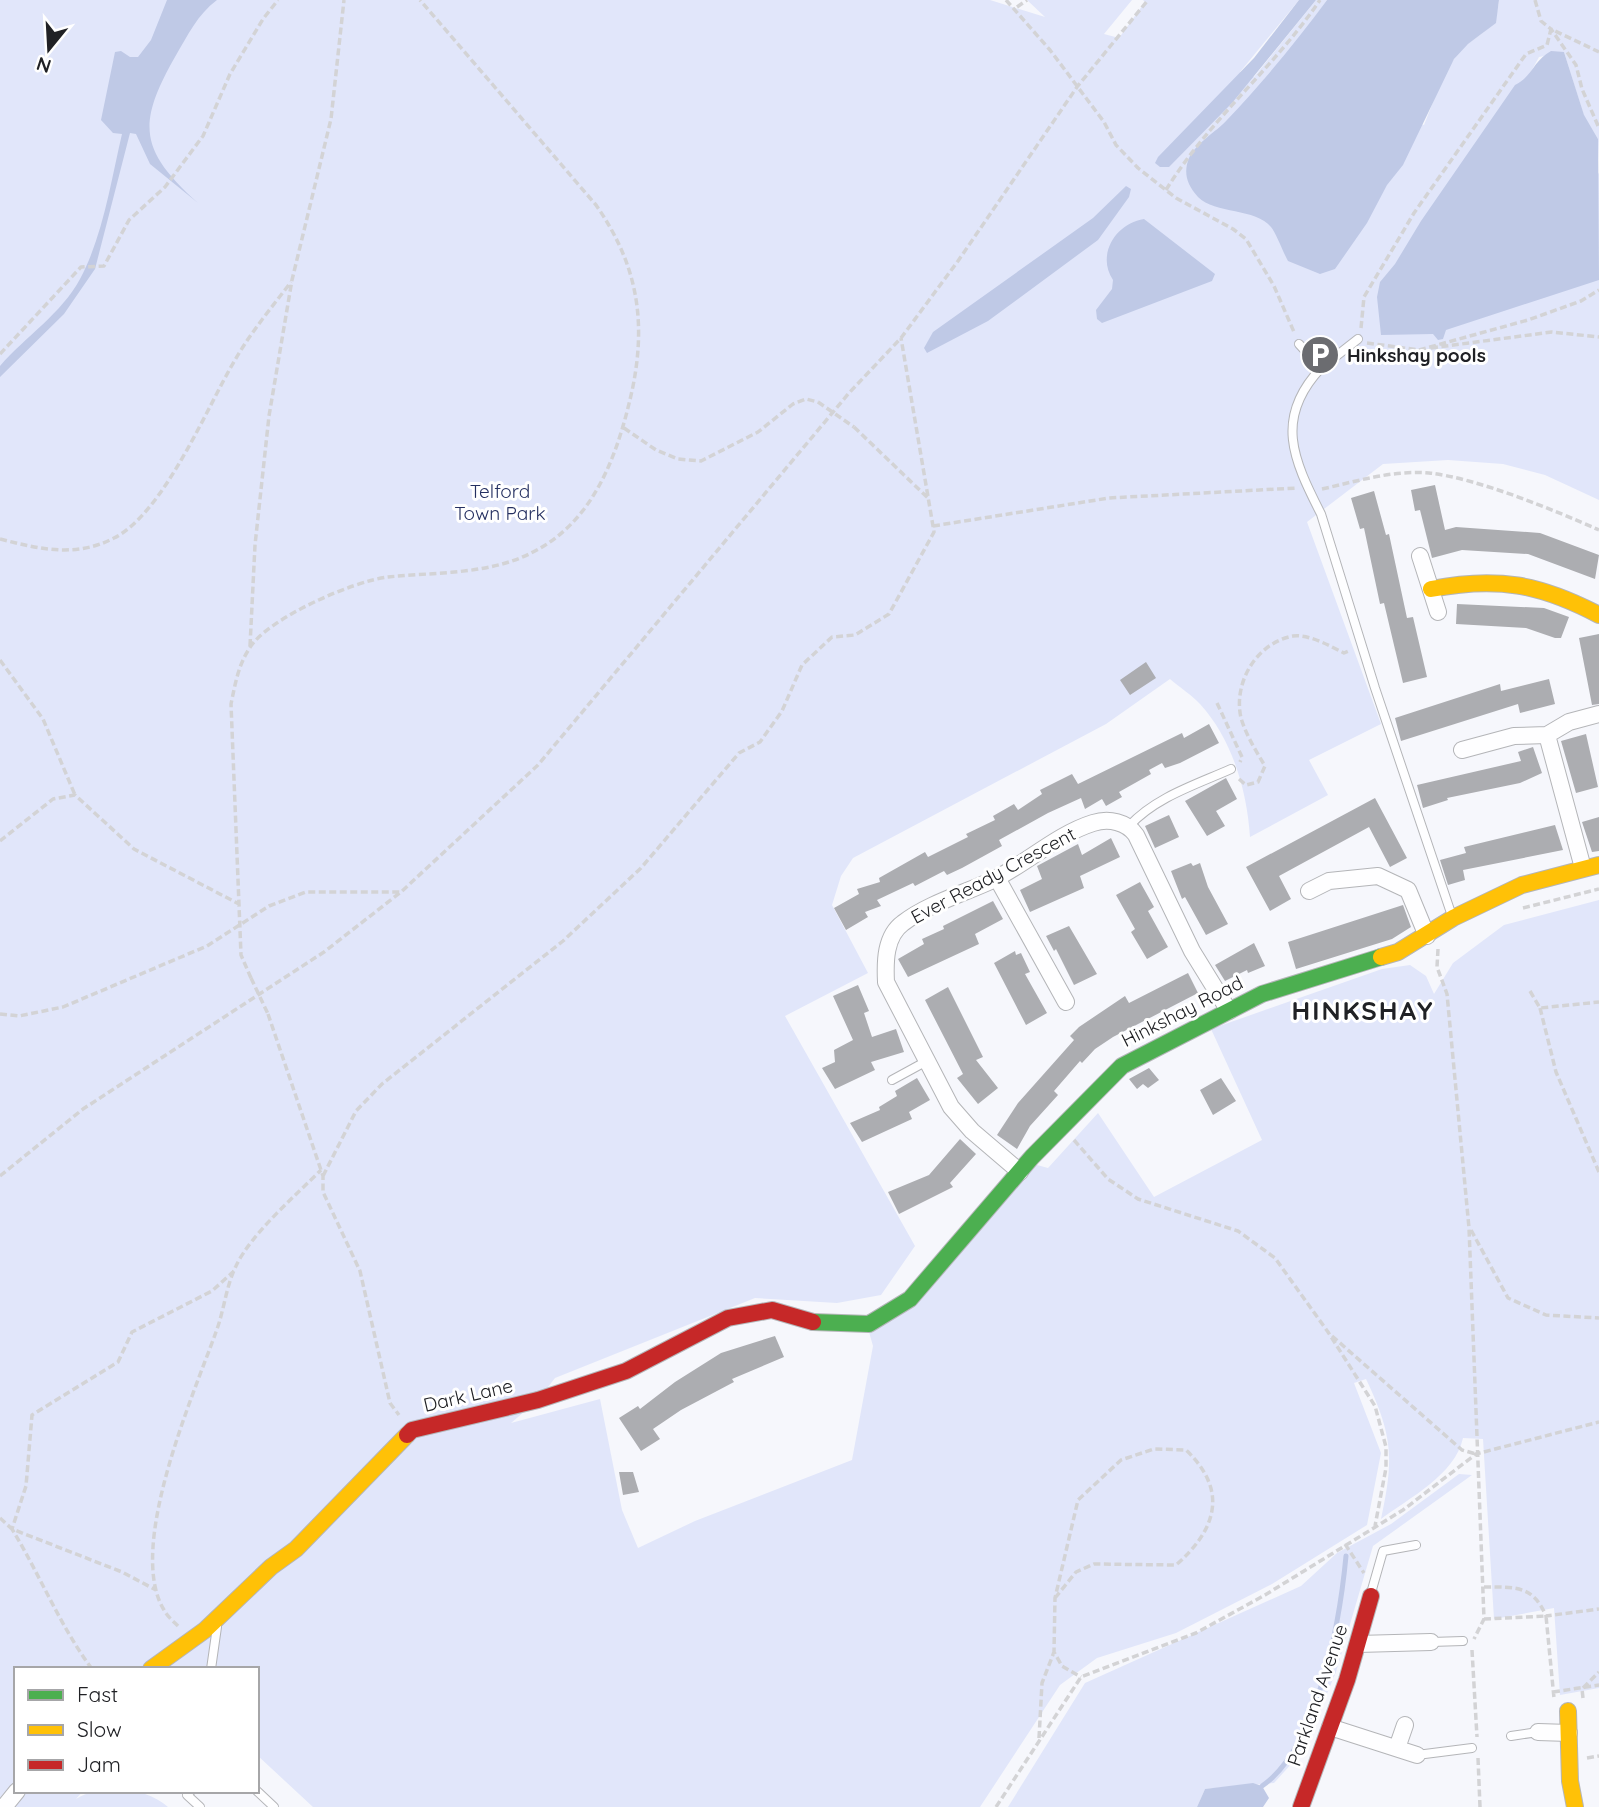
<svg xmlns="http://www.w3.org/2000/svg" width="1599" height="1807" font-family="Quicksand,sans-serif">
<rect width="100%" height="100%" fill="#f6f7fc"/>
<path fill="#e1e6fa" d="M0,0H990L1045,17L1027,0H1132L1104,34L1119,38L1145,2L1143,0H1299L1240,72L1254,77L1316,0H1327L1296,43L1264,79L1424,125C1433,103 1441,78 1454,59C1471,33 1496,37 1499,0H1599V160L1598,139L1584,116L1564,52L1539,57L1527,79L1599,174V500L1545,475L1503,464L1448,460L1383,464L1307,522L1381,724L1309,760L1328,795L1250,837C1247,790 1232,739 1200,704C1192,695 1179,687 1170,679L1106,724L853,858L841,876L832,905L868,973L785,1016L915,1246L881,1295L837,1303L755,1298L555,1378L538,1400L511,1423L600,1399L622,1510L638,1548L695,1521L852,1460L873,1346L869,1332L1037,1165L1048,1168L1098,1113L1154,1197L1262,1140L1211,1029L1382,969L1410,965L1426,976L1434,994L1453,963L1504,925L1599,900V1688L1560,1695L1554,1608L1494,1619L1483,1439L1463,1438C1455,1475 1409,1498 1381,1519C1394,1458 1393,1436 1366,1379L1354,1383L1381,1453L1367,1525L1272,1584L1176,1633L1097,1658L1060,1685L980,1807H313L257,1755V1669H16V1791H83L76,1799C100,1783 147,1787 168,1807H0Z
M1459,1474L1472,1475L1373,1546L1336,1672L1303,1751L1274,1783L1205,1789L1197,1807H1008L1085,1683L1301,1586L1337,1553L1391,1524Z"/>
<path fill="#bfc9e6" d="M167,0H217C197,15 188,35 175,57C137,124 139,150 198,203L150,164L136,134L130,133L95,269L64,314L0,377V366C25,337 62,313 80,279C103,236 111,181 122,134L113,133L101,120L115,52L121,51L130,57H138L151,40Z
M1299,0H1316L1232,103L1169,167H1160L1155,163L1158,157L1254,58Z
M1327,0H1499L1496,23L1468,44L1454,59L1403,165L1387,185L1367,223L1335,269L1320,274L1288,261C1283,252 1276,233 1271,227C1256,208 1215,214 1198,197C1187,185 1183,173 1189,158C1196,143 1216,132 1227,120C1263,82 1296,42 1327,0Z
M1551,51L1564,52L1584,115L1598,139L1599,280L1446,330L1443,339L1438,340L1433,334L1381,335L1377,297L1380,282L1395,264L1421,221L1515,85C1532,77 1534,60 1551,51Z
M1126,186L1131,189L1129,197L1098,240L988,321L927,353L924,348L933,332L1093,218Z
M1144,219L1215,274L1212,281L1102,323L1097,319L1096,310L1112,289L1113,280C1096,255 1116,223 1144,219Z
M1253,1783L1262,1786L1269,1798L1263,1807H1197L1205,1789Z"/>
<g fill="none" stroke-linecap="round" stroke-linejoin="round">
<path stroke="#bfc9e6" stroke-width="5" d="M1262,1786C1318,1748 1340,1620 1346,1556"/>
</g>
<path fill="#acadb1" d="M1435,485L1445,530L1456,527L1540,533L1599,555L1595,579L1528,554L1462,550L1432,558L1420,510L1415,511L1411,490Z
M1374,491L1386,535L1389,534L1407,618L1413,617L1427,677L1403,683L1384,603L1380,604L1364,528L1360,529L1351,498Z
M1457,604L1544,608L1569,617L1561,638H1555L1526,628L1456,624Z
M1599,634V704L1592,705L1579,638Z
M1146,662L1156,678L1130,695L1120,680Z
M1549,679L1555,704L1520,713L1518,704L1401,741L1395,718L1500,684L1501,691Z
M1209,724L1219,743L1180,763L1165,768L1162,763L1149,770L1151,774L1119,792L1122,797L1106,806L1102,799L1085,809L1081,798L1048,813L999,840L1002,846L962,868L947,875L944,871L915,886L913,883L877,900L881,906L865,912L868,917L846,930L834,908L859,894L857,889L880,882L879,878L925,852L928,857L968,837L966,834L995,820L993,816L1014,804L1018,810L1042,794L1040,790L1072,774L1078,784L1182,733L1184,738Z
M1586,734L1598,787L1576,793L1561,741Z
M1533,747L1542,773L1520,783L1447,798L1448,800L1423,808L1417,785L1521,761L1518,752Z
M1226,778L1237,799L1216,811L1225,826L1207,836L1185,801Z
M1375,798L1407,858L1390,867L1369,827L1279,876L1291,899L1270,911L1246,867Z
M1169,815L1179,837L1155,848L1145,826Z
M1599,817V851L1592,852L1582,822Z
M1555,825L1563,850L1463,870L1465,880L1448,885L1440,860L1466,853L1464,847Z
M1111,838L1120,857L1080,876L1084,888L1030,912L1020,890L1042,879L1037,866L1078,844L1082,855Z
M1191,863L1193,866L1200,863L1208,887L1228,924L1206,935L1185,897L1182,899L1171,871Z
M1140,882L1154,907L1148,911L1168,947L1147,959L1131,932L1135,929L1116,895Z
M993,901L1003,919L975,934L979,944L908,977L898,959L924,944L922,939L944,929L943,926Z
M1403,905L1411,927L1392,939L1296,969L1288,942Z
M1069,926L1097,974L1074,985L1056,949L1054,951L1046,936Z
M1254,943L1265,966L1248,973L1247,970L1225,981L1215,965Z
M1015,951L1016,955L1021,953L1030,972L1025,974L1047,1013L1026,1025L994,963Z
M1188,973L1198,993L1113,1037L1095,1049L1082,1063L1080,1061L1054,1091L1058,1095L1030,1126L1017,1149L997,1135L1018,1103L1074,1040L1070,1036L1079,1027L1125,996L1129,1003Z
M858,985L869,1011L864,1013L872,1037L896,1029L904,1052L871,1062L875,1070L835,1089L822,1068L835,1062L834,1050L853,1040L833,996Z
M948,987L983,1057L976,1060L998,1088L978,1104L957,1078L963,1074L925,1000Z
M1149,1068L1159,1080L1148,1088L1143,1084L1137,1089L1129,1079Z
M917,1078L930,1100L909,1112L912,1119L862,1142L850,1123L880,1110L879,1107L897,1096L895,1091Z
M1221,1078L1236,1101L1213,1115L1200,1090Z
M960,1139L976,1154L950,1183L953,1187L899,1214L888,1192L929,1175Z
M775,1336L784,1357L732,1379L734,1382L681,1410L653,1429L660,1439L641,1451L619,1418L638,1406L640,1409L675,1382L721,1353Z
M619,1472H633L639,1492L623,1495Z"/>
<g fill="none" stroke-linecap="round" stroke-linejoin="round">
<defs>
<path id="lane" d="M1299,344L1321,368C1274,418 1293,459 1321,514L1375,688L1452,916
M1321,368L1358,339
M1129,826C1156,797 1195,785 1231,769
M892,1080L925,1062
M1371,1593L1383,1551L1416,1545
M1431,1642L1463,1641
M211,1669L217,1627
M1511,1736L1538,1732
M1417,1755L1472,1748
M191,1791L187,1795L200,1807
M257,1791L274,1807"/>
<path id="street" d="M1420,556L1438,612
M1462,750L1514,736L1547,735
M1583,868L1547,735L1569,722L1599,714
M997,878L1066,1002
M1309,891L1329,881L1378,876L1408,890L1427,936
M1020,1172L972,1131L951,1107L886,982C885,962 885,936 903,923C929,903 966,893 995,879C1028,862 1058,834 1093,823C1109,818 1127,822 1136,835L1192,951L1229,1011
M1358,1644L1431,1642
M1330,1727L1417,1755
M1538,1732L1569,1733
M1397,1748L1405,1725
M4,1807L17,1791"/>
<path id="fast" d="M813,1322L869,1324L910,1299L1032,1157L1122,1066L1262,994L1381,957"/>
<path id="slow" d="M1431,589C1497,576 1540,584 1599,615
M1381,957L1398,952L1453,918L1522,885L1599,865
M151,1669L205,1630L271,1567L296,1549L407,1435
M1568,1711L1570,1781L1575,1807"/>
<path id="jam" d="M407,1435L412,1430L538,1400L626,1371L728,1318L772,1310L813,1322
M1301,1807L1347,1680L1371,1596"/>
</defs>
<use href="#lane" stroke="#b4b5b8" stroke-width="10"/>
<use href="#street" stroke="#b4b5b8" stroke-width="18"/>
<use href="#fast" stroke="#b4b5b8" stroke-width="18"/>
<use href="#slow" stroke="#b4b5b8" stroke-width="18"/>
<use href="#jam" stroke="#b4b5b8" stroke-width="18"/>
<path stroke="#d3d3d5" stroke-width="3.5" stroke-dasharray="7 3.5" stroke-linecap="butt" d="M1006,0L1050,50L1104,122L1116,145L1138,168L1176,198L1233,229L1246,239L1274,286L1294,332
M1535,0L1541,21L1551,29L1576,65L1582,89L1599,128
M1017,7L1027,0
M1166,190C1209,120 1274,68 1320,0
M1361,328L1364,297L1414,213L1526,54L1547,45L1551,29L1599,52
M1367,343L1419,350L1528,320L1581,301L1599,290
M1431,348L1552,332L1599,337
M0,354L81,267L104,266L129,220L165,187L203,136L230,74L263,19L278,0
M854,427L928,498
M624,428L656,450L678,459L701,461L758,432L793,404L806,399L818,402
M1322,489C1358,481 1392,470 1429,473C1477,478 1554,510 1599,530
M933,526L1109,498L1297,488
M0,539C39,549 76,558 114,538C164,513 207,407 235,360C251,332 272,307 291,282
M250,646L255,545L269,416L292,280L331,119L344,0
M0,660L43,719L75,795
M1217,703L1242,757L1240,762
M1239,779L1246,785L1258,782L1265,766C1256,751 1246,735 1241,718C1233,683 1256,643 1293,636C1309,634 1330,646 1344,653L1351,650
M0,841L53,799L75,795L134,849L239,904
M1523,908L1599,889
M1438,949L1437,967L1447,994L1469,1228L1484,1619L1474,1639
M251,978L241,955L231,704C235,685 238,666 249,649C266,619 353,581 388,577C435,572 490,575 533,552C595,521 618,453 632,391C647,320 637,264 596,205L420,0
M1530,991L1540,1008L1599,1002
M1540,1008L1556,1072L1599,1172
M0,1014L19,1016L63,1007L207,946L269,906L306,892H400
M268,1014L323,1176V1192L360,1271L390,1403L399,1415
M1074,1140L1108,1179L1138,1199L1238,1231L1275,1258L1328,1332L1375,1406L1386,1447V1468L1375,1526
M0,1176L83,1109L324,952L401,892L538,765L849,393L901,338L958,261L1077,87L1148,0
M323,1176L356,1111L382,1084L563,941L641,868L739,753L760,742L782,711L802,665L832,637L855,635L889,614L934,532L901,338
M1471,1230L1508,1298L1546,1315L1599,1318
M1332,1336L1462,1450L1476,1454
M0,1518L12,1529L122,1572L156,1590
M1345,1544L1364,1573
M1484,1587C1515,1587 1533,1585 1546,1616L1599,1609
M1055,1598L1076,1572L1094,1564L1176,1565C1216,1530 1229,1491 1186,1450L1154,1449L1121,1460L1078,1500L1055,1598L1054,1652L1062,1666L1081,1677
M1484,1619L1546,1616L1554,1698
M178,1626C173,1621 167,1616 164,1610C126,1548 193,1396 216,1332C224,1311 226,1286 236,1266C251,1234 296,1195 321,1170
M1472,1650L1477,1737
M92,1669C60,1626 40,1575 12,1529L26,1486L32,1415L118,1362L132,1332L212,1291L234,1271
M1553,1692L1599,1685
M1583,1698L1582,1689L1599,1672
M1039,1738L1042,1683L1054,1652
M1478,1758L1480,1807
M1587,1758L1599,1756
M996,1807L1081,1677L1196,1633L1265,1595L1403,1510L1476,1454L1599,1422"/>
<use href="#lane" stroke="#fefeff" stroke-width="8"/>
<use href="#street" stroke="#fefeff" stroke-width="16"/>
<use href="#fast" stroke="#4caf50" stroke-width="16"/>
<use href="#slow" stroke="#ffc107" stroke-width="16"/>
<use href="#jam" stroke="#c62828" stroke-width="16"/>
<path stroke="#d3d3d5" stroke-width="3.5" stroke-dasharray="7 3.5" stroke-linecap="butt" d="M818,402L854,427
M251,978L268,1014"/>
</g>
<defs>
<symbol id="parking-disc" viewBox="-11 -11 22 22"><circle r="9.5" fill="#6b6c70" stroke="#fff"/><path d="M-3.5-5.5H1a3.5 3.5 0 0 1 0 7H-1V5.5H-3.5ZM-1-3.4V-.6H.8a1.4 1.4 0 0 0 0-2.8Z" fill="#fff"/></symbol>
</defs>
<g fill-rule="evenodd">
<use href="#parking-disc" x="1298" y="333" width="44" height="44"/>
</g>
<g text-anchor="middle" stroke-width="6" stroke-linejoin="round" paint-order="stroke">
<g font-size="19" font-weight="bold" fill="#202125" stroke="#fff" text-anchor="start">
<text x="1347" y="362">Hinkshay pools</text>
</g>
<g font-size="19" fill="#253061" stroke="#fff">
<text x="500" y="498">Telford<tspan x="500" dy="22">Town Park</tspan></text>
</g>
<g font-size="19" fill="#202125" stroke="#fff">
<text transform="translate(993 875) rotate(-28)" y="7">Ever Ready Crescent</text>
<text transform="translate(1182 1011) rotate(-27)" y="7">Hinkshay Road</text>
<text transform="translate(468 1395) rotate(-13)" y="7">Dark Lane</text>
<text transform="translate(1317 1695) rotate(-71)" y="7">Parkland Avenue</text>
</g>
<g font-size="26" font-weight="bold" letter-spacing="2" fill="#202125" stroke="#fff">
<text x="1363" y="1020">HINKSHAY</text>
</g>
</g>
<rect x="14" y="1667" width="245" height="126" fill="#ffffff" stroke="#a6a6a8" stroke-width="2"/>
<rect x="28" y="1690" width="35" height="10" fill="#4caf50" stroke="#a6a6a8" stroke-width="2"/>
<text x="77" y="1702" font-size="21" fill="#202125">Fast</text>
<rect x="28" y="1725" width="35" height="10" fill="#ffc107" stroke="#a6a6a8" stroke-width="2"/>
<text x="77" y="1737" font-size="21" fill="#202125">Slow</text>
<rect x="28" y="1760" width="35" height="10" fill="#c62828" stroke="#a6a6a8" stroke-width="2"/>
<text x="77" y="1772" font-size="21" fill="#202125">Jam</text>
<g transform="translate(49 49) rotate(198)" stroke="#ffffff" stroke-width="5" paint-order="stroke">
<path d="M0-5L12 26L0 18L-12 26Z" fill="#202125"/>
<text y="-10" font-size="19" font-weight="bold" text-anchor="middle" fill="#202125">N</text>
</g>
</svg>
